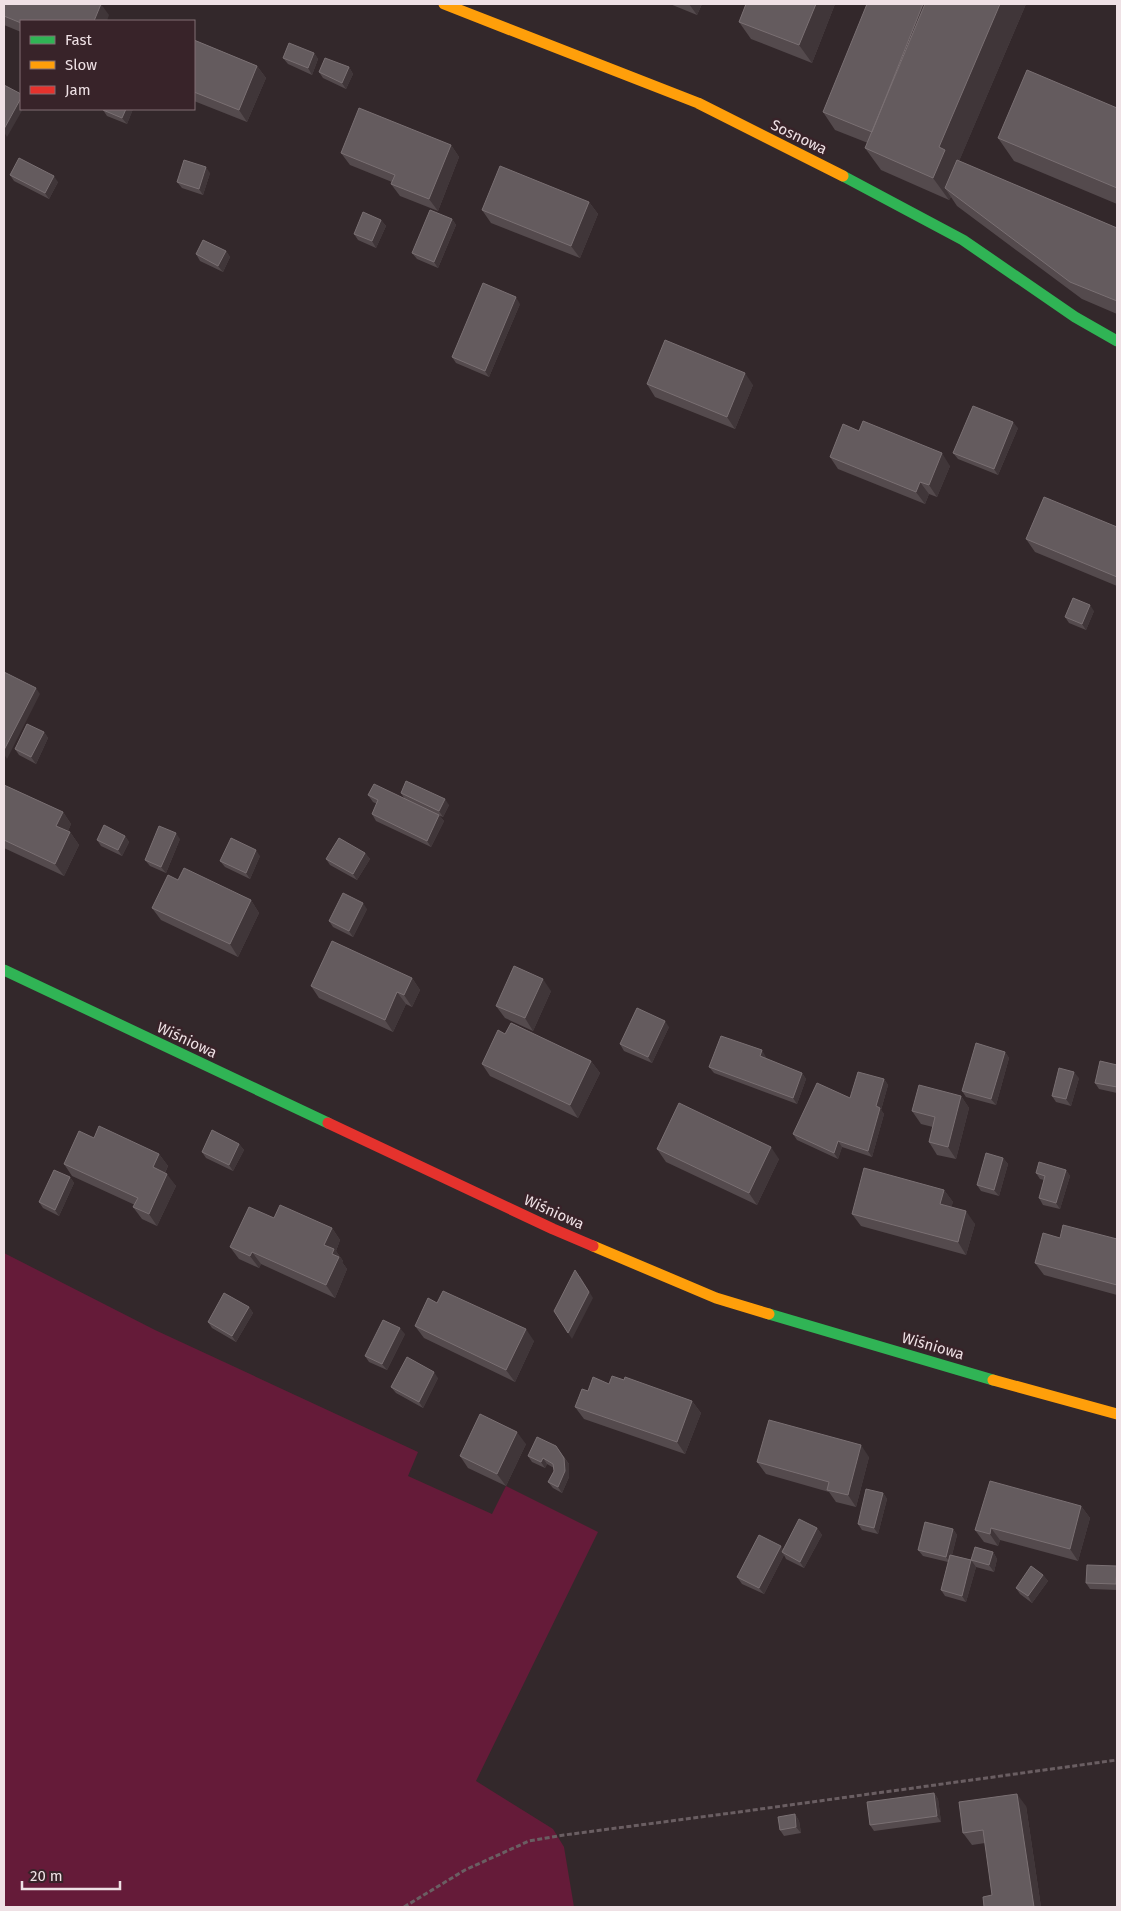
<svg xmlns="http://www.w3.org/2000/svg" width="1121" height="1911" font-family="'Fira Sans',sans-serif">
<rect width="100%" height="100%" fill="#33282b"/>
<path fill="#651b39" d="M4,1253L155,1330L418,1452L408,1476L492,1514L506,1486L598,1532L476,1781L553,1829L564,1847L574,1907H4Z"/>
<g fill="none" stroke-linecap="round" stroke-linejoin="round">
<path stroke="#6a5e62" stroke-width="3" stroke-dasharray="5 2.5" stroke-linecap="butt" d="M404,1907L465,1870L529,1841L564,1835L739,1812L1117,1760"/>
<path stroke="#30b455" stroke-width="11" d="M843,176L963,240L1075,317L1117,341
M4,970L328,1123
M769,1314L993,1380"/>
<path stroke="#ff9f0a" stroke-width="11" d="M444,4L698,103L843,176
M593,1246L716,1298L769,1314
M993,1380L1117,1414"/>
<path stroke="#e5322d" stroke-width="11" d="M328,1123L553,1229L593,1246"/>
</g>
<path fill="#544a4d" d="M4,4L109,15L21,21V32L4,25Z
M670,4H702L697,15Z
M746,4H835L812,63L751,39L739,22Z
M1026,4L959,161L1117,228V314L1082,299L957,206L951,197L949,200L881,170L865,148L868,143L835,130L823,112Z
M194,40L257,66L266,78L247,122L194,101Z
M314,53L318,59L312,75L288,64L283,58Z
M349,67L353,74L346,89L323,78L319,72Z
M1117,108V204L1014,161L998,138Z
M133,109L127,124L107,116L103,110Z
M451,145L459,157L438,211L400,196L391,184L392,182L350,165L341,153Z
M210,173L203,195L182,188L177,182Z
M10,175L58,182L49,199L14,181Z
M589,202L598,214L580,258L491,223L482,210Z
M452,219L456,225L438,268L417,259L412,253Z
M381,220L386,226L376,248L358,240L354,234Z
M226,251L230,257L223,272L200,261L196,254Z
M520,304L489,377L456,363L452,357Z
M647,384L753,385L735,429L655,397Z
M1018,428L998,475L958,459L953,453Z
M859,431L950,466L937,497L929,494L925,504L838,469L830,457Z
M1117,527V586L1035,552L1026,539Z
M1094,611L1086,630L1069,623L1065,617Z
M44,732L48,738L36,764L19,755L15,749Z
M4,785L63,812L71,824L68,831L70,832L79,845L64,876L4,848Z
M401,793L449,805L443,817L436,814L439,815L444,821L431,847L376,821L372,814L377,804L373,802L368,795L404,798Z
M125,836L129,842L122,856L101,846L97,840Z
M180,839L166,873L150,866L145,860Z
M365,853L370,859L357,880L330,865L326,859Z
M260,856L250,879L225,867L220,861Z
M178,880L251,900L259,913L238,957L161,920L152,908Z
M367,909L353,937L333,927L329,921Z
M412,978L420,990L412,1007L406,1004L393,1032L319,998L311,986Z
M551,991L533,1031L505,1018L496,1006Z
M669,1027L652,1063L624,1051L620,1044Z
M1005,1052L1009,1058L996,1105L966,1097L962,1091Z
M766,1057V1059L802,1073L806,1079L797,1104L714,1073L709,1067Z
M591,1061L600,1073L578,1118L490,1076L482,1064Z
M1117,1065V1093L1099,1089L1095,1083Z
M1079,1078L1071,1106L1056,1102L1052,1096Z
M884,1079L888,1085L881,1110L884,1114L872,1157L842,1147L838,1159L797,1140L793,1134L850,1098Z
M961,1096L969,1108L956,1159L937,1155L929,1142L933,1127L921,1124L912,1111Z
M94,1138L159,1154L168,1166L165,1173L176,1186L157,1226L142,1219L133,1207L135,1205L72,1176L64,1164Z
M239,1144L244,1150L233,1171L206,1158L202,1152Z
M657,1149L779,1159L757,1205L666,1162Z
M1003,1158L1008,1164L999,1196L981,1191L977,1185Z
M1066,1170L1070,1176L1060,1209L1043,1205L1039,1198L1044,1180L1040,1179L1036,1173Z
M70,1177L74,1183L59,1216L43,1208L39,1202Z
M944,1190L953,1202L951,1207L975,1224L966,1255L861,1226L852,1214Z
M274,1218L332,1228L340,1240L336,1251L343,1261L342,1262L347,1269L335,1298L261,1264L259,1268L239,1259L230,1247Z
M1060,1238L1117,1239V1295L1044,1275L1035,1263Z
M437,1303L534,1341L515,1382L424,1338L415,1326Z
M249,1307L253,1313L236,1342L212,1328L208,1322Z
M405,1334L387,1370L369,1362L365,1356Z
M438,1378L423,1408L396,1393L391,1387Z
M609,1384L692,1401L701,1413L685,1454L584,1419L575,1407L588,1391Z
M526,1444L506,1486L468,1468L460,1456Z
M556,1446L569,1464V1477L562,1493L553,1488L548,1482L554,1471V1468L547,1464L545,1468L532,1462L528,1456Z
M869,1457L856,1507L836,1502L829,1492L766,1474L757,1462Z
M883,1493L887,1499L878,1534L862,1530L858,1524Z
M1081,1506L1090,1518L1078,1561L1000,1540L998,1546L984,1542L975,1530Z
M817,1528L822,1535L804,1568L786,1559L784,1555L764,1594L742,1584L737,1577Z
M953,1529L957,1535L952,1555L971,1560L976,1567L966,1602L945,1596L941,1590L948,1562L923,1556L918,1550Z
M993,1552L997,1559L994,1572L976,1567L971,1560Z
M1117,1566V1590L1090,1589L1086,1583Z
M1043,1575L1048,1581L1032,1603L1020,1594L1016,1588Z
M934,1793L938,1799L941,1822L874,1831L870,1825Z
M1026,1806L1041,1907H984L992,1895L985,1843L972,1845L963,1833Z
M795,1814L799,1821L801,1833L784,1836L780,1830Z"/>
<path fill="#403639" d="M101,4L109,15L107,21H94Z
M689,4H702L697,15Z
M816,4H835L812,63L799,45Z
M923,4H943L872,132Z
M1000,4H1026L957,166L945,188L951,197L949,200L933,178L939,147Z
M314,53L318,59L312,75L308,68Z
M257,66L266,78L247,122L239,110Z
M349,67L353,74L346,89L342,83Z
M21,98V109H23L7,137L4,132V129Z
M126,109H133L127,124L122,118Z
M451,145L459,157L438,211L429,199Z
M206,167L210,173L203,195L199,189Z
M54,176L58,182L49,199L45,193Z
M589,202L598,214L580,258L571,246Z
M452,219L456,225L438,268L434,262Z
M381,220L386,226L376,248L372,241Z
M226,251L230,257L223,272L218,266Z
M516,297L520,304L489,377L485,371Z
M745,373L753,385L735,429L727,417Z
M1013,422L1018,428L998,475L994,469Z
M942,453L950,466L937,497L929,485Z
M920,482L929,494L925,504L916,492Z
M1090,605L1094,611L1086,630L1082,624Z
M36,688L40,694L7,759L4,754V750Z
M44,732L48,738L36,764L31,757Z
M445,799L449,805L443,817L439,811Z
M63,812L71,824L65,838L56,826Z
M439,815L444,821L431,847L427,841Z
M70,832L79,845L64,876L55,864Z
M176,833L180,839L166,873L161,867Z
M125,836L129,842L122,856L118,850Z
M256,850L260,856L250,879L246,873Z
M365,853L370,859L357,880L353,874Z
M251,900L259,913L238,957L230,944Z
M363,903L367,909L353,937L349,931Z
M412,978L420,990L412,1007L404,995Z
M543,979L551,991L533,1031L525,1018Z
M397,992L406,1004L393,1032L385,1020Z
M665,1021L669,1027L652,1063L648,1057Z
M762,1050L766,1057L764,1063L760,1056Z
M1005,1052L1009,1058L996,1105L991,1099Z
M591,1061L600,1073L578,1118L570,1105Z
M1074,1072L1079,1078L1071,1106L1066,1099Z
M802,1073L806,1079L797,1104L793,1098Z
M884,1079L888,1085L881,1110L884,1114L872,1157L868,1151L876,1106Z
M961,1096L969,1108L956,1159L948,1147Z
M838,1141L842,1147L838,1159L834,1153Z
M239,1144L244,1150L233,1171L229,1165Z
M771,1147L779,1159L757,1205L749,1193Z
M159,1154L168,1166L161,1180L153,1167Z
M1003,1158L1008,1164L999,1196L994,1190Z
M1066,1170L1070,1176L1060,1209L1056,1203Z
M167,1174L176,1186L157,1226L149,1214Z
M70,1177L74,1183L59,1216L55,1210Z
M944,1190L953,1202L949,1216L940,1204Z
M966,1211L975,1224L966,1255L958,1242Z
M332,1228L340,1240L336,1251L343,1261L342,1262L347,1269L335,1298L326,1285L324,1245Z
M252,1252L261,1264L259,1268L250,1256Z
M580,1276L593,1298L572,1339L568,1333Z
M249,1307L253,1313L236,1342L232,1336Z
M400,1328L405,1334L387,1370L382,1364Z
M526,1329L534,1341L515,1382L506,1370Z
M434,1372L438,1378L423,1408L419,1402Z
M692,1401L701,1413L685,1454L677,1442Z
M517,1432L526,1444L506,1486L497,1474Z
M861,1445L869,1457L856,1507L848,1495Z
M543,1458L547,1464L545,1468L541,1462Z
M564,1458L569,1464V1477L562,1493L558,1487Z
M883,1493L887,1499L878,1534L874,1528Z
M1081,1506L1090,1518L1078,1561L1070,1549Z
M817,1528L822,1535L804,1568L800,1562Z
M991,1528L1000,1540L998,1546L990,1534Z
M953,1529L957,1535L950,1563L946,1557Z
M781,1546L785,1553L782,1552L784,1555L764,1594L759,1588Z
M993,1552L997,1559L994,1572L989,1565Z
M971,1560L976,1567L966,1602L962,1596Z
M1117,1566V1586L1116,1584Z
M1043,1575L1048,1581L1032,1603L1028,1596Z
M934,1793L938,1799L941,1822L937,1816Z
M1017,1794L1026,1806L1041,1907H1034Z
M795,1814L799,1821L801,1833L796,1827Z"/>
<path fill="#645b5e" stroke="#7a7073" d="M4,4H101L94,21H21V23L4,16Z
M746,4H816L799,45L739,22Z
M867,4H923L872,132L823,112Z
M925,4H1000L939,147L945,150L933,178L865,148Z
M194,40L257,66L239,110L194,92Z
M289,43L314,53L308,68L283,58Z
M325,58L349,67L342,83L319,72Z
M1027,70L1117,108V188L998,138Z
M4,85L21,94V98L4,129Z
M359,108L451,145L429,199L391,184L395,175L341,153Z
M103,109H126L122,118L103,110Z
M19,158L54,176L45,193L10,175Z
M184,160L206,167L199,189L177,182Z
M957,160L1117,228V301L1070,282L945,188Z
M500,166L589,202L571,246L482,210Z
M430,210L452,219L434,262L412,253Z
M363,212L381,220L372,241L354,234Z
M203,240L226,251L218,266L196,254Z
M483,283L516,297L485,371L452,357Z
M665,340L745,373L727,417L647,384Z
M973,406L1013,422L994,469L953,453Z
M863,421L942,453L929,485L920,482L916,492L830,457L843,424L859,431Z
M1044,497L1117,527V577L1026,539Z
M1073,598L1090,605L1082,624L1065,617Z
M4,672L36,688L4,750Z
M27,724L44,732L31,757L15,749Z
M406,781L445,799L439,811L401,793Z
M374,784L439,815L427,841L372,814L378,800L368,795Z
M4,785L63,812L56,826L70,832L55,864L4,840Z
M104,825L125,836L118,850L97,840Z
M159,826L176,833L161,867L145,860Z
M231,838L256,850L246,873L220,861Z
M339,838L365,853L353,874L326,859Z
M184,868L251,900L230,944L152,908L168,875L178,880Z
M343,893L363,903L349,931L329,921Z
M332,941L412,978L404,995L397,992L385,1020L311,986Z
M514,966L543,979L525,1018L496,1006Z
M637,1008L665,1021L648,1057L620,1044Z
M511,1023L591,1061L570,1105L482,1064L498,1030L505,1034Z
M721,1036L762,1050L760,1056L802,1073L793,1098L709,1067Z
M976,1043L1005,1052L991,1099L962,1091Z
M1100,1061L1117,1065V1087L1095,1083Z
M1059,1068L1074,1072L1066,1099L1052,1096Z
M858,1072L884,1079L876,1106L880,1108L868,1151L838,1141L834,1153L793,1134L817,1083L850,1098Z
M919,1085L961,1096L948,1147L929,1142L935,1117L912,1111Z
M679,1103L771,1147L749,1193L657,1149Z
M99,1126L159,1154L153,1167L167,1174L149,1214L133,1207L138,1198L64,1164L79,1131L94,1138Z
M212,1130L239,1144L229,1165L202,1152Z
M986,1153L1003,1158L994,1190L977,1185Z
M1039,1162L1066,1170L1056,1203L1039,1198L1045,1176L1036,1173Z
M864,1168L944,1190L940,1204L966,1211L958,1242L852,1214Z
M54,1170L70,1177L55,1210L39,1202Z
M280,1205L332,1228L324,1245L334,1249L332,1254L339,1257L326,1285L252,1252L250,1256L230,1247L249,1207L274,1218Z
M1063,1225L1117,1239V1285L1035,1263L1043,1233L1060,1238Z
M575,1270L589,1292L568,1333L554,1311Z
M443,1291L526,1329L506,1370L415,1326L428,1298L437,1303Z
M224,1293L249,1307L232,1336L208,1322Z
M383,1320L400,1328L382,1364L365,1356Z
M407,1357L434,1372L419,1402L391,1387Z
M612,1376L624,1380L625,1377L692,1401L677,1442L575,1407L582,1389L588,1391L593,1377L609,1384Z
M480,1414L517,1432L497,1474L460,1456Z
M769,1420L861,1445L848,1495L827,1490L829,1482L757,1462Z
M537,1437L556,1446L564,1458L565,1471L558,1487L548,1482L554,1471L553,1464L543,1458L541,1462L528,1456Z
M990,1481L1081,1506L1070,1549L991,1528L990,1534L975,1530Z
M866,1489L883,1493L874,1528L858,1524Z
M799,1519L817,1528L800,1562L782,1552Z
M925,1522L953,1529L946,1557L918,1550Z
M759,1535L781,1546L759,1588L737,1577Z
M975,1547L993,1552L989,1565L971,1560Z
M950,1555L971,1560L962,1596L941,1590Z
M1087,1565L1117,1566L1116,1584L1086,1583Z
M1031,1566L1043,1575L1028,1596L1016,1588Z
M934,1793L937,1816L870,1825L867,1802Z
M1017,1794L1034,1907H984L983,1897L992,1895L983,1830L963,1833L959,1802Z
M795,1814L796,1827L780,1830L778,1817Z"/>
<g text-anchor="middle" stroke-width="5" stroke-linejoin="round" paint-order="stroke">
<g font-size="15" fill="#efe1e5" stroke="#382329">
<text transform="translate(799 137) rotate(26)" y="5">Sosnowa</text>
<text transform="translate(187 1040) rotate(25)" y="5">Wiśniowa</text>
<text transform="translate(554 1212) rotate(24)" y="5">Wiśniowa</text>
<text transform="translate(933 1346) rotate(16)" y="5">Wiśniowa</text>
</g>
</g>
<rect width="1121" height="1911" fill="none" stroke="#efe1e5" stroke-width="10"/>
<rect x="20" y="20" width="175" height="90" fill="#382329" stroke="#816f74"/>
<rect x="30" y="36" width="25" height="8" fill="#30b455" stroke="#816f74"/>
<text x="65" y="45" font-size="15" fill="#efe1e5">Fast</text>
<rect x="30" y="61" width="25" height="8" fill="#ff9f0a" stroke="#816f74"/>
<text x="65" y="70" font-size="15" fill="#efe1e5">Slow</text>
<rect x="30" y="86" width="25" height="8" fill="#e5322d" stroke="#816f74"/>
<text x="65" y="95" font-size="15" fill="#efe1e5">Jam</text>
<path d="M22 1881v8h98v-8" fill="none" stroke="#efe1e5" stroke-width="2.5"/>
<text x="30" y="1881" font-size="15" fill="#efe1e5" stroke="#382329" stroke-width="4" paint-order="stroke">20 m</text>
</svg>
